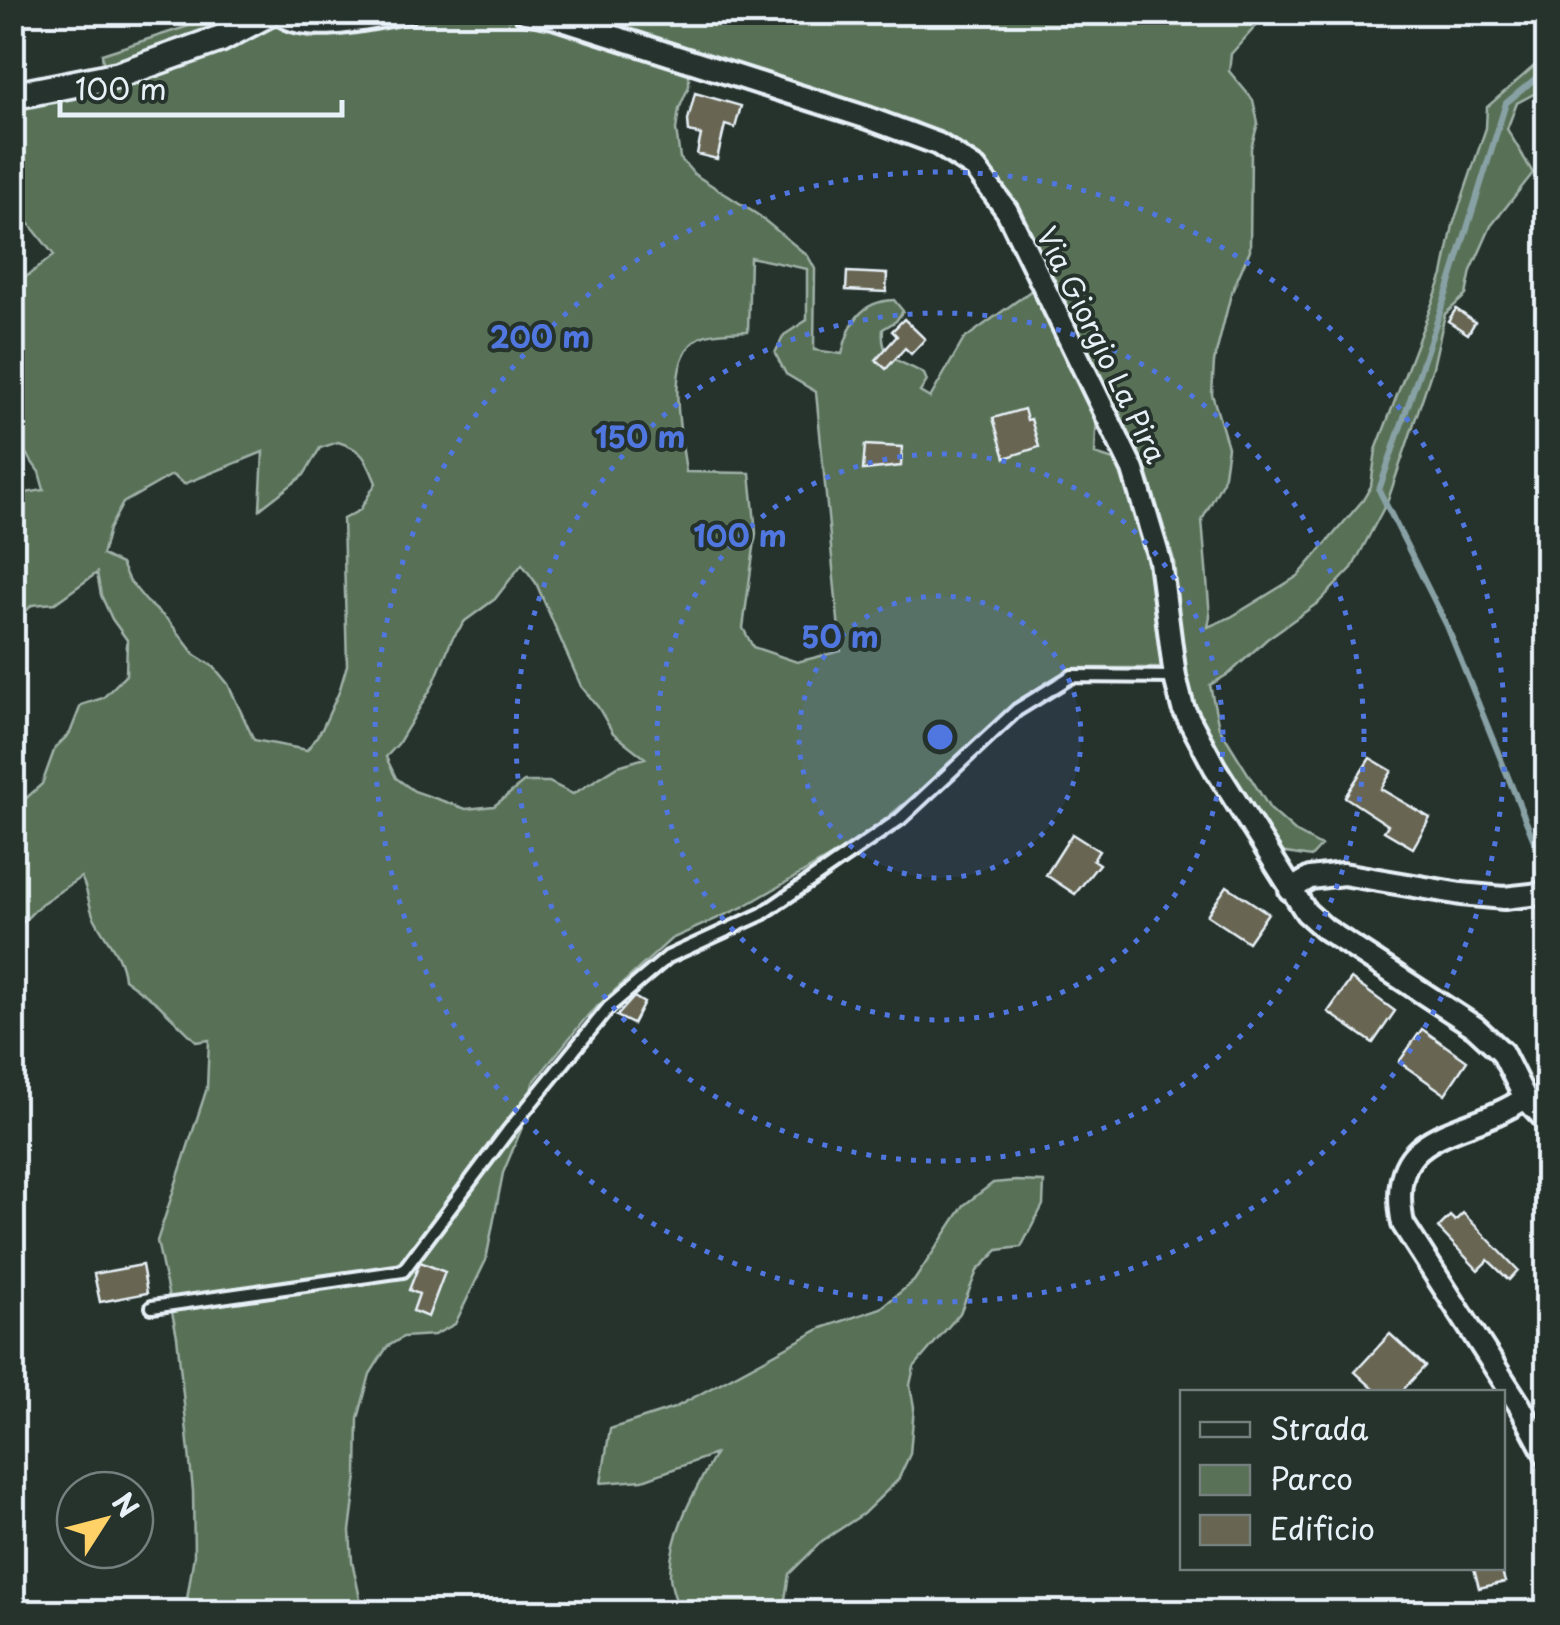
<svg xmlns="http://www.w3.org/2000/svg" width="1560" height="1625" font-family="'Playpen Sans',sans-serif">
<rect width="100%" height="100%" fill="#26332d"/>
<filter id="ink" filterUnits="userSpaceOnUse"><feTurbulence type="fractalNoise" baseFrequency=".01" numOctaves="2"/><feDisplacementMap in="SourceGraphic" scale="20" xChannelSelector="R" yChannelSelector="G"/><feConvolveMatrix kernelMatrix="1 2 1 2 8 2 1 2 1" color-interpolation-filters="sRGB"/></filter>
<g filter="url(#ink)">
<path fill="#597157" stroke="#a0b1a8" stroke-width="2.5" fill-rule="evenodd" d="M229,13H257L281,26L312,38L350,27L468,15L528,21L689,69V86L679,109L676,130L680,158L694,174L758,215L808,256L815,269L814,350L842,354C849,324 860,301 894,300L903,311L896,321L883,329C880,363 901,359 924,374L927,381L920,392L930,398L964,339L1032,290L1039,293L1097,409L1095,454L1123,463L1144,515L1166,668H1075L1018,700L918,792L860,840L743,907L671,939L589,1014L533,1083L523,1125L503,1173L486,1260L455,1324L434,1335L403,1337L387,1347L370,1374L358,1419L357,1476L350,1531L352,1561L363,1612H185L194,1555L193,1491L177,1336L157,1241L207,1088L209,1040L197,1042L158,1004L124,979C122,953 104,939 93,915C88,902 88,890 81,877L41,904L21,924L19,944L13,936V810L42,784L55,748L70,733L81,705L103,698L126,675L127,640L112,619L101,595L97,573L55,603L32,605L13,625V495L44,490L39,472L13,435V287L54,255L13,203V82L103,63L102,54ZM750,257L807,269V320L784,335L775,353L786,374L816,392L841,651L797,662L753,647L743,628L756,533L750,473L686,472C682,437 662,356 701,337C713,331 735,332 748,331ZM338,442C364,450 366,459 376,483L360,510L343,519L347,665L339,692L322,729L307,750L254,740L228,684L214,667L195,655L169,621L146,601L128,579L121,564L102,555L109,529L123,503L172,475L184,484L263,452L260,509L304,475L320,448ZM522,564L536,583L581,686L598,707L613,733L645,758L618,766L573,794L549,782H524L494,806L466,809L414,791L396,778L386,757L398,744L432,687L452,639L465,621L495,599Z
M591,13H1263V18L1231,54L1229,71L1253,100L1258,123L1251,148L1250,250L1231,294L1214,362L1212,394L1228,447L1223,481L1202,520L1210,617L1208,627L1231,617L1298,576L1363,500L1371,486L1376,450L1443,275L1453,225L1486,128L1487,107L1547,55V87L1517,103L1507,129L1533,173L1491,226L1471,271L1466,295L1445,314L1433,367L1388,500L1352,568L1319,602L1267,639L1230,673L1210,685L1219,727L1270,809L1297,833L1321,846L1311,857L1280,852L1202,726L1183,664L1174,560L1150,482L1019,211L981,160L963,146L916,122L770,74L601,26L591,18Z
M1015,1181L1044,1182L1043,1205L1021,1247L998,1250L977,1271L960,1313L914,1367L910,1385L914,1407L910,1454L898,1480L863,1514L822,1541L789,1574L783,1612H680C676,1601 670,1586 670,1574C671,1530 695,1491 715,1454L643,1480L601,1483L610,1429L674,1408L822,1328L881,1308L914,1281L964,1205L993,1183Z"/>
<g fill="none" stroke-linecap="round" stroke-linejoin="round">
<path stroke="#88a1a5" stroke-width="6" d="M1538,851L1447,626L1379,490L1451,280L1506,103L1548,68"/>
</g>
<path fill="#686652" stroke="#e8f1f8" stroke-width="2.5" d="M695,93L741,106L735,128L725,125L717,159L697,154L701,135L689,132L688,120Z
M847,272L887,274L886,292L846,290Z
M1456,309L1475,322L1468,334L1448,321Z
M904,319L925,339L911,354L905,348L886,369L876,360L897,336L892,331Z
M1024,409L1027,420L1031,419L1039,447L1005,458L993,418Z
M865,445L902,447L901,466L863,470Z
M1370,758L1392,771L1381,789L1430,818L1413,848L1384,831L1388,825L1345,797Z
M1072,834L1099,851L1093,860L1099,864L1075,894L1046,875Z
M1227,886L1268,913L1248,942L1207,915Z
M1351,979L1395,1011L1373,1043L1328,1012Z
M634,997L644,1003L633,1024L617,1016Z
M1422,1029L1467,1061L1445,1094L1399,1062Z
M1463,1213L1518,1270L1509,1280L1488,1260L1478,1270L1438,1228L1450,1216L1455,1221Z
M420,1262L445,1272L428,1317L413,1311L419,1294L409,1290Z
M142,1265L147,1293L100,1302L94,1274Z
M1390,1334L1425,1366L1401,1392H1377L1355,1372Z
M1474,1568H1501L1505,1582L1479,1588Z"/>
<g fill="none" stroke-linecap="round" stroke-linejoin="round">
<defs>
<path id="service" d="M152,1307L403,1271L508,1131L609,1007L668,957L762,914L900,819L1017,710L1072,676L1174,677"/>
<path id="minor" d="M279,12C303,36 376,17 407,12
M524,12L553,17L868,118L938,144L976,169L1007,211L1133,470L1160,561L1175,677L1183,708L1215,768L1306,912L1325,929L1475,1027L1502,1052L1525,1098L1548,1122
M1290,890L1310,878L1343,874L1461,894L1504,898L1548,893
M1525,1098C1465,1139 1383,1125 1403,1224L1520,1406L1548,1458"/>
<path id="tertiary" d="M12,96L118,75L220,39L271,12"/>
</defs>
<use href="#service" stroke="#e8f1f8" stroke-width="18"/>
<use href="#minor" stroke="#e8f1f8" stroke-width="28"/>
<use href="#tertiary" stroke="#e8f1f8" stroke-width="32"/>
<use href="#service" stroke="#26332d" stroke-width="10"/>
<use href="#minor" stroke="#26332d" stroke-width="20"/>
<use href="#tertiary" stroke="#26332d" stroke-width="25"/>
</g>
</g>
<circle cx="940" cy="737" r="141" fill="#5077e0" fill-opacity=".12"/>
<g fill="none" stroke="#5077e0" stroke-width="5" stroke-dasharray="5 10">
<circle cx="940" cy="737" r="141"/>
<circle cx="940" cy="737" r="283"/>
<circle cx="940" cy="737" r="424"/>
<circle cx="940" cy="737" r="565"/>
</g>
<g text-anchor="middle" stroke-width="8" stroke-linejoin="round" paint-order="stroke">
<g font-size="28" fill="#e8f1f8" stroke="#26332d">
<text transform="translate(1101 345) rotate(64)" y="10">Via Giorgio La Pira</text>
</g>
</g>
<circle cx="940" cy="737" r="15" fill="#5077e0" stroke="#26332d" stroke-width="5"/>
<g font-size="30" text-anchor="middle" font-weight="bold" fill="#5077e0" stroke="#26332d" stroke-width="8" stroke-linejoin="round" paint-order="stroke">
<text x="540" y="348">200 m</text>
<text x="640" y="448">150 m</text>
<text x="740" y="547">100 m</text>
<text x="840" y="648">50 m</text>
</g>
<rect width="1560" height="1625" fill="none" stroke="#26332d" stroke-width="50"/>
<rect x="25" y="25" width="1510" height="1575" fill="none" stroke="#e8f1f8" stroke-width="4" filter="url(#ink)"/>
<rect x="1180" y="1390" width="325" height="180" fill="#26332d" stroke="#747f7e" stroke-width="2.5"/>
<rect x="1200" y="1422" width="50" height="15" fill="#26332d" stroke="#747f7e" stroke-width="2.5"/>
<text x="1270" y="1440" font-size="30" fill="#e8f1f8">Strada</text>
<rect x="1200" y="1465" width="50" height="30" fill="#597157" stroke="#747f7e" stroke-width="2.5"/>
<text x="1270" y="1490" font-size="30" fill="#e8f1f8">Parco</text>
<rect x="1200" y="1515" width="50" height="30" fill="#686652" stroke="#747f7e" stroke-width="2.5"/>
<text x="1270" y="1540" font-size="30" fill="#e8f1f8">Edificio</text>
<g transform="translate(105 1520) rotate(54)"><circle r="48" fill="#26332d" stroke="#747f7e" stroke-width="2.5"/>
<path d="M0-8L18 38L0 25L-18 38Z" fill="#ffd166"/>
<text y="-15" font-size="28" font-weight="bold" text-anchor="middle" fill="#e8f1f8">N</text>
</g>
<path d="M60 100v15h282v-15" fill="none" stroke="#e8f1f8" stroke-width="5"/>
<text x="75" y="100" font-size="30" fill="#e8f1f8" stroke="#26332d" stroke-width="8" paint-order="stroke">100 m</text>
</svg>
